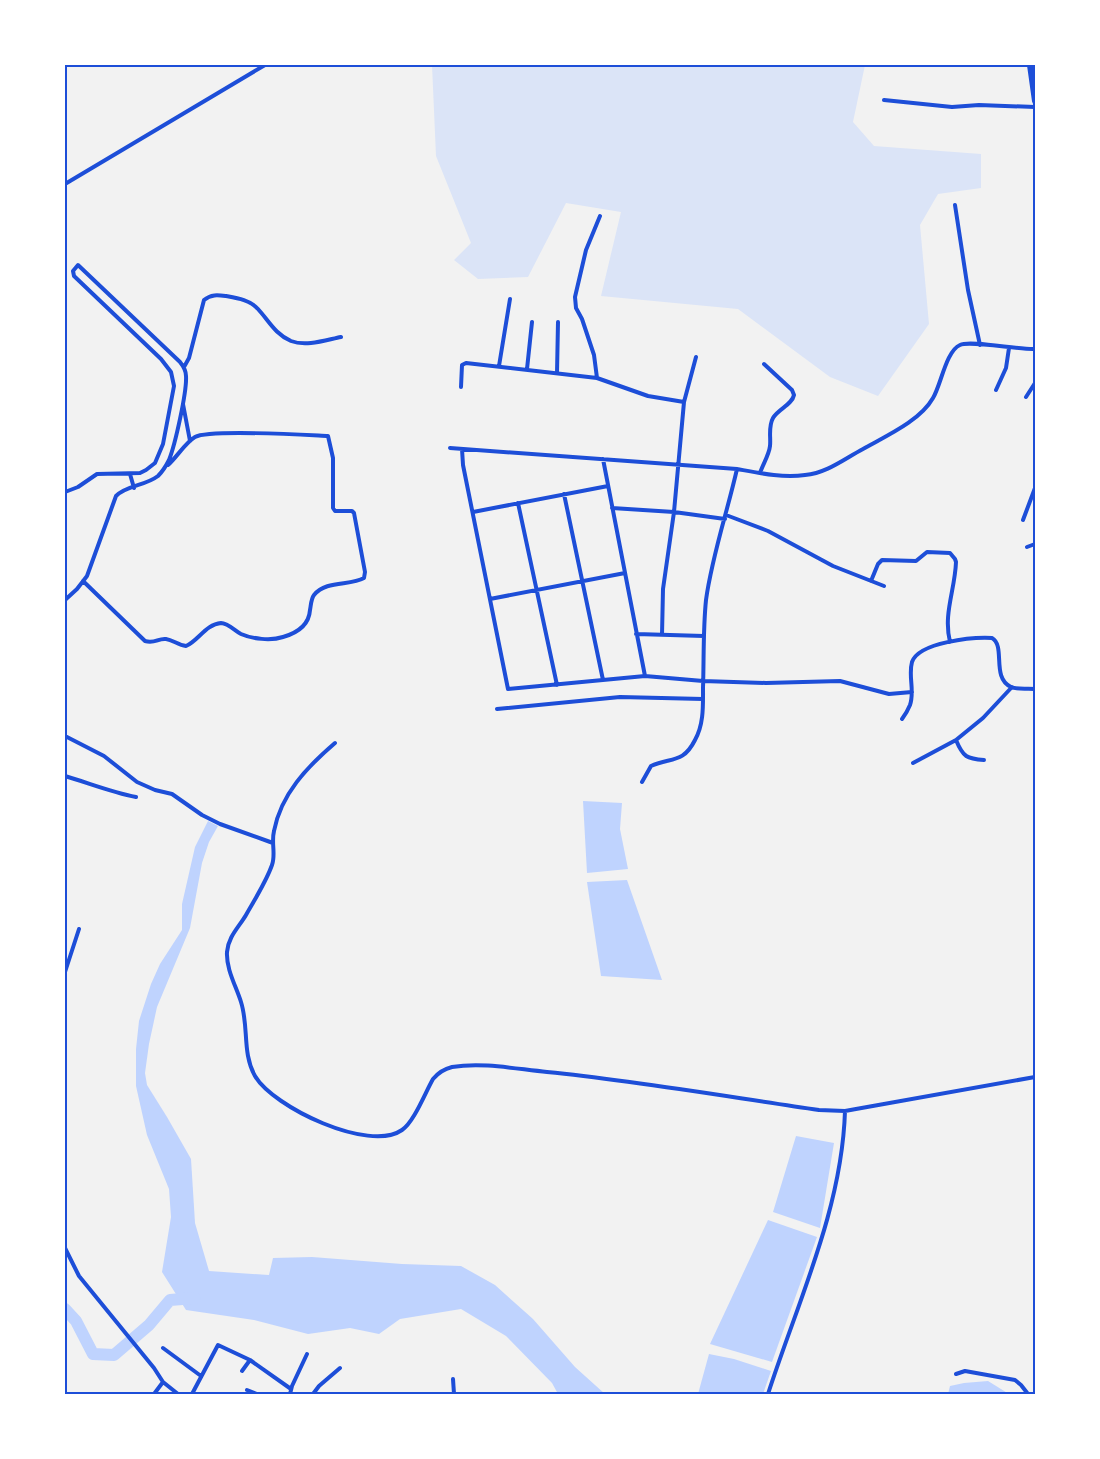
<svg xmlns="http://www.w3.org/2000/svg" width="1100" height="1459" font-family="Raleway,sans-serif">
<rect width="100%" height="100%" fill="#f2f2f2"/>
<path fill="#dbe4f7" d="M432,65H865L853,122L874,146L981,154V188L938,194L920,225L929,324L878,396L830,377L738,309L601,296L621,212L566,203L528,277L478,279L454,260L471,243L436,156Z"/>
<path fill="#bfd3fe" d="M583,801L622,803L620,829L628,869L587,873Z
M208,821L218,826L209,842L202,863L190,928L157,1007L149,1044L145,1073L147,1085L167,1117L191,1159L195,1223L209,1271L269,1275L273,1258L312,1257L402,1264L461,1266L495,1285L533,1319L575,1367L605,1394H558L552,1383L506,1336L461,1309L400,1319L379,1334L350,1328L308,1334L254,1320L186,1310L162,1272L171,1217L169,1189L147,1135L136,1086V1049L139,1021L151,984L160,964L182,930V904L195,847Z
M627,880L662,980L601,976L587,882Z
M796,1136L834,1143L820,1228L773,1212Z
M768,1220L817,1237L772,1362L710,1344Z
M709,1354L734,1359L771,1371L763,1394H698Z
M988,1381L1009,1394H948L950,1386L964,1383Z"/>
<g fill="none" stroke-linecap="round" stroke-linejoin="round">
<path stroke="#bfd3fe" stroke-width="12" d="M65,1309L76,1321L93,1354L114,1355L149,1325L170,1300L195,1298"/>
<path stroke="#1d4ed8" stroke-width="4" d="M884,100L952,107L979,105L1035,107
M65,184L265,65
M955,205L968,290L980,345
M499,366L510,299
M184,367L189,358L204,300C211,294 218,295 226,296C237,298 250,300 258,309C269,321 275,334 291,341C306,347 326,340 341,337
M527,369L532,322
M557,373L558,322
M597,378L594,355L582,319L576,308L575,297L586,250L600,216
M461,387L462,365L466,363L597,378L648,396L684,402L674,512L663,589L662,635
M996,390L1006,368L1009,348
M1026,397L1035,383
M684,402L696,357
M183,404L190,441
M450,448L737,469C759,473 782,478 805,475C827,473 844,459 863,449C886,436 920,421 933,398C941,385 946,351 960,345C970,340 1019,350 1035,349
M462,449L463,465L508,689L645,676L703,681L766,683L840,681L889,694L912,692
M603,459L645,676
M760,473C763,464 769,455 770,446C771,437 768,427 773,418C778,409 792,405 794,395L792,390L764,364
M130,474L134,488
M65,492L78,487L97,474L140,473L146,470L155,463L163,444L174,386L171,372L161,359L74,276L73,271L78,265L180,362C184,367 186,371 186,376C187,392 175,445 169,460C166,466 162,472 158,476C145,486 127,485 116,496L87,576L77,589L65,600
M564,494L603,680
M518,503L557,685
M612,508L674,512L725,519
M473,512L608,486
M726,515L768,531L833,566L884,586
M1023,520L1035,488
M1027,547L1035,544
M83,581L145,641C155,644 158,638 166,639C173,640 178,645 186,646C198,641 206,624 221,623C228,623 235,631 241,634C252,639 271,641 283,637C297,633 309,625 310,610C311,605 311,599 314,595C326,580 350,586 364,578L365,572L354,513L352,511H335L333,508V458L328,436C306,435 209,429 195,437C185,443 177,457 168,465
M871,581L878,564L882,560L916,561L927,552L950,553L955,559L956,562C955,590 943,614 950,642
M490,599L625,573
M636,634L704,636
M497,709L620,697L703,699
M902,719C905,715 908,710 910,705C915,691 908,676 912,662C919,642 973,637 992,638C1006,646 991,678 1011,687C1018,690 1028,688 1035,689
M65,736L104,756L137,782L155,790L172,794L202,815L220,824L273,843
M956,740C963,757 967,759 984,760
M335,743C307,767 281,794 274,831C271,843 276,854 272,865C266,882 255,899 246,915C239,927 228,937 227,952C226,969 236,986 241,1002C249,1027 242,1053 255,1076C273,1107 369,1153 402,1130C414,1122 425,1093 433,1079C438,1073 444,1069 452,1067C483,1062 516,1069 547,1072C638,1081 729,1097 819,1110L845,1111L856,1109L1035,1077
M913,763L956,740L983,718L1012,687
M65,776C89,783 111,792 136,797
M642,782L651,766C671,757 683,764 695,740C704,724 703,705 703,688C704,658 703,629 706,600C712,556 727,513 737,469
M65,972L79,929
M65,1248L79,1276L154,1368L163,1382L178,1394
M163,1348L201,1376
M242,1371L250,1360L291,1389
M956,1374L965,1371L1015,1380L1021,1385L1028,1394
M453,1379L454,1394
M247,1390L257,1394
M154,1394L163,1382
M192,1394L218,1345L250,1360
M290,1394L292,1386L307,1354
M313,1394L319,1386L340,1368
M768,1394C798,1301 842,1209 845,1111"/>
<path stroke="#1d4ed8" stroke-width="6" d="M1030,65L1035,101"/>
</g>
<rect width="1100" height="1459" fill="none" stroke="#ffffff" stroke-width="132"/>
<rect x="66" y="66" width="968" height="1327" fill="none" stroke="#1d4ed8" stroke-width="2"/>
</svg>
